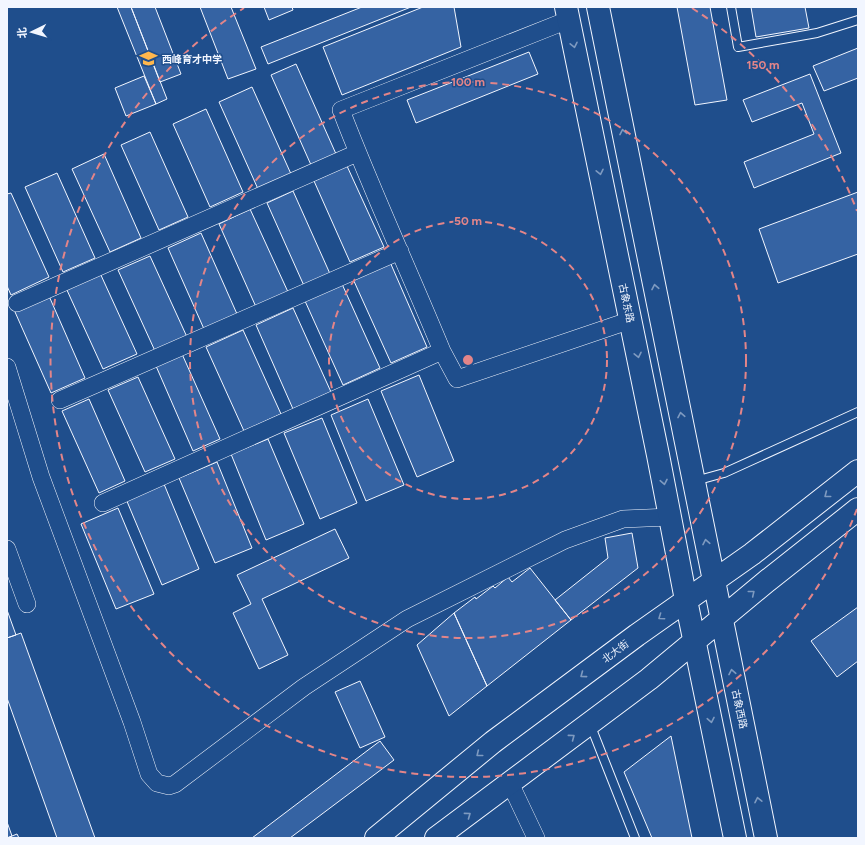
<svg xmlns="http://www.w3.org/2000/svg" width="865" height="845" font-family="Figtree,'Noto Sans SC',sans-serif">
<rect width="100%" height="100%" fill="#1f4e8c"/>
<path fill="#3563a3" stroke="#f2f6ff" d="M117,7H131L167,99L156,104Z
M131,7H155L181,74L160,82Z
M200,7H231L256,69L228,79Z
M264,7H292L293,10L269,20Z
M362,7H411L268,64L261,47Z
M423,7H454L461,47L342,95L323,47Z
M677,7H710L727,100L695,105Z
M751,7H805L809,28L756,37Z
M858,48V78L824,91L813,66Z
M529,52L538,74L416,123L407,100Z
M296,64L336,154L311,165L271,75Z
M810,74L841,153L754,188L744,162L814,134L802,103L752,122L743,100Z
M144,76L156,104L126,116L115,88Z
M252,87L291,174L258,189L219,102Z
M206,109L243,192L210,207L173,124Z
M150,132L188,217L159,230L121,145Z
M104,154L141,238L110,252L72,169Z
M347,166L384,247L350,262L314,181Z
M57,173L95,258L63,272L25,187Z
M293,191L331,276L305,288L267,203Z
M858,192V254L778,283L759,229Z
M11,193L49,277L11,295L7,286V194Z
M250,209L288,292L256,307L219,224Z
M201,233L237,314L204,329L168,248Z
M150,256L187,337L155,351L118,270Z
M390,262L427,347L391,363L353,279Z
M100,273L137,354L103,369L66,288Z
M342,284L380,368L343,385L305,301Z
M49,296L85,378L51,393L15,312Z
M293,308L331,392L293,409L256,325Z
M243,330L281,414L244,431L206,347Z
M182,354L220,439L193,451L156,366Z
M419,375L454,461L417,477L381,391Z
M138,377L175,459L145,472L108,390Z
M89,399L125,481L99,493L62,411Z
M368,399L404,485L366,501L331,415Z
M322,418L357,503L320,519L284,433Z
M268,439L304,524L266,540L231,454Z
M217,462L252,548L215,563L179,478Z
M164,484L199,569L162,585L126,499Z
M118,508L154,594L116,609L81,524Z
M335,529L349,558L262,599L288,655L259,669L233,613L251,604L237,575Z
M632,533L638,568L571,620L555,600L608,558L605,538Z
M530,568L571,620L487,686L454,613L475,597L476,599L493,586L495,588L508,577L512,582Z
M858,607V661L837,677L811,641Z
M7,610L16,635L7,638Z
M454,613L487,686L449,716L417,645Z
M21,633L95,838H57L7,698V638Z
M360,681L385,737L360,748L335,692Z
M671,736L692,838H652L624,772Z
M380,741L394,760L290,838H252Z
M7,822L12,836L7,838Z
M17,834L19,838H7Z"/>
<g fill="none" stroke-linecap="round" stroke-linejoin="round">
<defs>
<path id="lane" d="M731,7L738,47L817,33L858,20
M695,481L724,473L858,412
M590,724L635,838"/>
<path id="street" d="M17,303L357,153
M442,351C409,271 372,191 341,110L568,20
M7,367L41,477L132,722L149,774L157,783L169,786L175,784L304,687L407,619L565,540L623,519L670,517
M60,400L400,251
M103,503L442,351L457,379L631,320
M7,549L27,604
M510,783L536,838"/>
<path id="primary" d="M566,7L658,455L686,600L735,838
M598,7L766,838
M376,838L493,742L637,635L752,554L858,471
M436,838L649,679L767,581L858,509"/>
</defs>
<use href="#lane" stroke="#f2f6ff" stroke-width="10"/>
<use href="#street" stroke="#f2f6ff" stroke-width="18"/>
<use href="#primary" stroke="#f2f6ff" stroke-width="24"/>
<use href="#lane" stroke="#1f4e8c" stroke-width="8"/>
<use href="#street" stroke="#1f4e8c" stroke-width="17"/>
<use href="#primary" stroke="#1f4e8c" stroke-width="22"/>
</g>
<defs><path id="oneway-chevron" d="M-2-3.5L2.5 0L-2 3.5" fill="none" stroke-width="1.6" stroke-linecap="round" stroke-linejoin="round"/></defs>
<g stroke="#7e9ac0">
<use href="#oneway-chevron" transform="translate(574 45) rotate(78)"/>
<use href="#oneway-chevron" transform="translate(623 132) rotate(-101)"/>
<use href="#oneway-chevron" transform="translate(600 172) rotate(78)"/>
<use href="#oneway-chevron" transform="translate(655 287) rotate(-101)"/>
<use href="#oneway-chevron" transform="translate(638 355) rotate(78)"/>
<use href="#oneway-chevron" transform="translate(681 415) rotate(-101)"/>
<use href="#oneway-chevron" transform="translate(664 482) rotate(79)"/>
<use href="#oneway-chevron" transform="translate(827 495) rotate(142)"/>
<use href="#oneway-chevron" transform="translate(706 542) rotate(-101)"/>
<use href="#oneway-chevron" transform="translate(752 593) rotate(-39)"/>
<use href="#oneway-chevron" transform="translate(661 617) rotate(145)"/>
<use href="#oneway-chevron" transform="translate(732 672) rotate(-101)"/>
<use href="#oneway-chevron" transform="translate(583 675) rotate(143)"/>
<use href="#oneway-chevron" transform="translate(711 720) rotate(79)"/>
<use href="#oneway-chevron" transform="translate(572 737) rotate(-37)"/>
<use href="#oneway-chevron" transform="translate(479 754) rotate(141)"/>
<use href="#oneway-chevron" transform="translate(758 800) rotate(-102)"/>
<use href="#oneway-chevron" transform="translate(468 815) rotate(-36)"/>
</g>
<g fill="none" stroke="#e38589" stroke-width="2" stroke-dasharray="7 5">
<circle cx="468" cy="360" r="139"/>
<circle cx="468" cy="360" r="278"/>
<path d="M857 509A417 417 0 1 1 244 8M692 8A417 417 0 0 1 857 211"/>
</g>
<defs>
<symbol id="school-bare" viewBox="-9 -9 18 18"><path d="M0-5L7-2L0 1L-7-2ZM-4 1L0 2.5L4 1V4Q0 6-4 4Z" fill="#ffb74d" stroke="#1f4e8c" stroke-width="2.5" paint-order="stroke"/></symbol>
</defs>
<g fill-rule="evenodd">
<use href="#school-bare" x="136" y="46" width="25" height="25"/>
</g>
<g text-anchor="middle" stroke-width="3" stroke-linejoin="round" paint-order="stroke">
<g font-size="10" font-weight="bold" fill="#f2f6ff" stroke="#1f4e8c" text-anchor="start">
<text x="162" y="63">西峰育才中学</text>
</g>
<g font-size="10" fill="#f2f6ff" stroke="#1f4e8c">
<text transform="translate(627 303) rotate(78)" y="4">古象东路</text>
<text transform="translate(615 651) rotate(-37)" y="4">北大街</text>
<text transform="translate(740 709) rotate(78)" y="4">古象西路</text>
</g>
</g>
<circle cx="468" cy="360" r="6" fill="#e38589" stroke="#1f4e8c" stroke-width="2"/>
<g font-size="12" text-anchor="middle" font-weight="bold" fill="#e38589" stroke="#1f4e8c" stroke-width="3" stroke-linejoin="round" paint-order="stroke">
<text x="763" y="69">150 m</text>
<text x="468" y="86">100 m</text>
<text x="468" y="225">50 m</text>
</g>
<rect width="865" height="845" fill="none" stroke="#f2f6ff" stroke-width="16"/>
<g transform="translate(32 32) rotate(265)" stroke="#1f4e8c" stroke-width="3" paint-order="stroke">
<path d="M0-3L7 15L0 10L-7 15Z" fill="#f2f6ff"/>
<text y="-6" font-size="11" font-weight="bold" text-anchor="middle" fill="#f2f6ff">北</text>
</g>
</svg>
